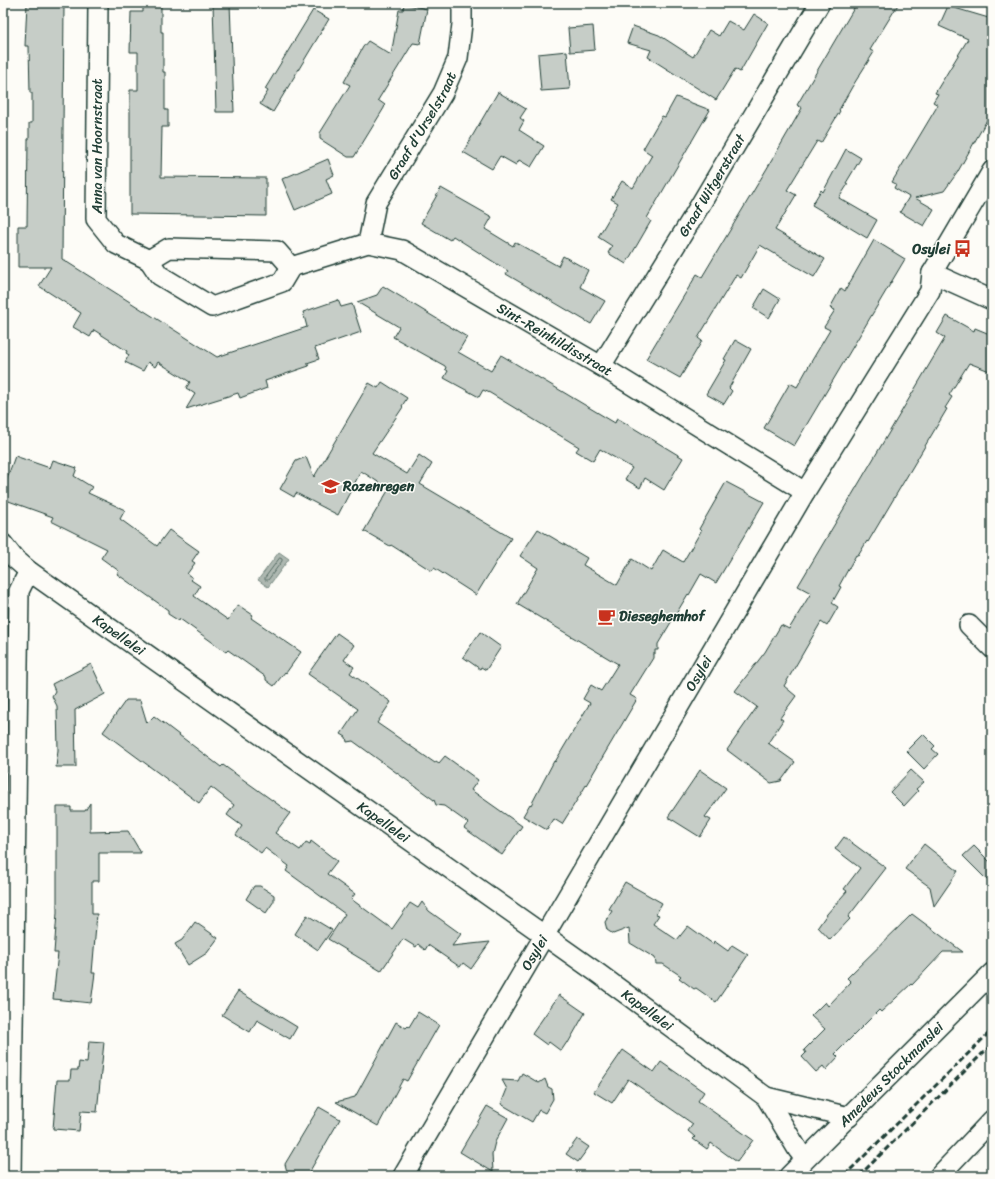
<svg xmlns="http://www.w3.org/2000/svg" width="995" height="1179" font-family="Sriracha,sans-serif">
<rect width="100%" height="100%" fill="#fdfcf7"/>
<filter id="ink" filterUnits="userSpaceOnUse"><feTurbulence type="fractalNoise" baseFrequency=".025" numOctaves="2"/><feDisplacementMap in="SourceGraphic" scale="8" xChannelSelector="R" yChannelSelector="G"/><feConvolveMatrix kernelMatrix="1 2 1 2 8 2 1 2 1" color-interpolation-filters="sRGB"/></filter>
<g filter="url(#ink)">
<path fill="#aeb8b1" stroke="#75877f" d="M279,552L289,559L268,587L258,580Z"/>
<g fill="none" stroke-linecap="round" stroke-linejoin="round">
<path stroke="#586e66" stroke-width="1" d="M280,558L282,559V561L268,580H265V578Z"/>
</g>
<path fill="#c6cdc7" stroke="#1f3d34" d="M27,3H64L62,259L217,357L307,327L303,312L338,300L341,307L352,304L361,332L315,348L319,359L307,363L309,366L265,381L267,388L240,398L238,393L186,409L195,394L186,388L190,382L158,362L155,367L148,362L143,371L125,362L129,355L126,353L127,351L94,330L90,337L73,327L81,313L39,286L51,267H18V226H27L28,139H29V123H32V93H30L29,46H25Z
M143,3H161V32H163V72H165V110H168V127H162L161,177L266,178V216L130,214V90H138V52H130L131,12H143Z
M213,3H230L234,112H216Z
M857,3H899L870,50L874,52L852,87L839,110L840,111L821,143L817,141L787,190L796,195L775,230L825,259L814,277L760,245L741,278L736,275L698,338L702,341L680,378L646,359L697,274L702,277L772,160L802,108L797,105Z
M404,4L427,9L420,44L413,43L378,100L385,105L384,108L354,157H348L320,139V133L350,85L344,82L363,47L368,41L391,55L399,10H403Z
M948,6L992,19V111L957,173L944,191L915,198L934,209L924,226L900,212L909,197L894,188L896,184L892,182L938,105L933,102L938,94L935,93L968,39L939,26Z
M313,10L329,19L273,112L260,104L268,91L265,89Z
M754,14L768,23L740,72L735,69L716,100L648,57L651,50L627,43L633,26L659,35L693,57L709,30L719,36L728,21L744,30Z
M593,26L595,50L570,52L568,28Z
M567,51L570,89L541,91L538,54Z
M498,92L526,109L520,118L524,121L519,130L544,146L531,167L519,160L516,165L500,156L492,169L463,152Z
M676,97L710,110L647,218L651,221L626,264L608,253L612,246L598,237L618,203L611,199L622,181L633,188L652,155L643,149L662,116L665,117Z
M846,149L861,158L846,183L848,184L839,198L877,220L867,238L812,205L821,190L823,192Z
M328,159L334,175L326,179L332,194L295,210L282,179Z
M441,188L492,217L485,229L513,246L515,242L558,266L563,256L588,270L580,287L605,301L591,324L506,274L508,271L453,236L450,240L421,223Z
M874,240L905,259L794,446L764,428L790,383L797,387L811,362L830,330L824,327L835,310L830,308L841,288L845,291Z
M383,286L467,337L458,352L491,371L501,355L615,423L617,418L683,458L664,490L645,478L640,488L625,479L632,468L600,449L593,461L576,451L579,447L490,393L483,390L479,397L444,378L448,371L445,369L446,368L445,366L393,337L399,327L357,302L377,295Z
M764,289L780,299L769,318L753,308Z
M947,316L974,331L975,328L992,335V372L969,363L949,395L952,397L945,408L947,409L868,542L867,541L858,556L856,555L839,586L841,587L832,603L838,607L827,626L821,622L784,686L796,696L780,718L783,720L768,743L795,762L781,781L771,783L727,750L757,707L735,691L765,652L781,625L789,629L811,593L798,586L945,338L937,333Z
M735,340L751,349L729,388L732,391L724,404L706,394L726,360L724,359Z
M382,382L407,398L402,406L403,407L372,453L407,474L419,455L432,464L420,484L511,538L476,595L434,568L432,571L391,545L390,546L364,531L389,489L361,471L338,515L296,493L294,497L280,489L296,461L306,457L314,477L369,383L378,388Z
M15,456L50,468L53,460L77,468L74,476L92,487L88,493L125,510L120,519L157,546L169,530L199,551L192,561L195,563L187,574L193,578L191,580L200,586L194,596L228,620L238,605L253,615L251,618L301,652L286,673L285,672L274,686L266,680V677L228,650L226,652L180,619L179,621L168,614V610L117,574L119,571L101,558L107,549L51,521L53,517L3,499V490Z
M726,482L764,502L716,583L701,574L689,595L688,594L658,644V650H655V654H653V658L630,695L637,699L582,792L562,824L554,819L547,830L523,816L530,804L531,805L554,761L555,762L590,703L583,699L591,685L601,691L618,664L517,604L538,568L520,556L538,529L587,558L583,565L617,585L632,559L651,571L663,550L683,562L701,531L699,529Z
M480,632L501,647L486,670L481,667L480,669L463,657Z
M337,633L354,645L344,660L354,667L350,673L391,702L377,723L435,763L436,761L439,763L445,756L478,780L471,790L522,826L502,855L464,828L468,823L444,806L436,805L434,800L353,741L347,742L346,737L341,734L358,709L308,674Z
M91,664L105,694L75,710L76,767H56L58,750L57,706L52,696L55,691L52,684Z
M126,700H140L147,723L154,716L221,767L223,765L290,813L275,833L300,850L306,842L310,844L311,841L337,861L327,874L355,894L351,899L392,929L410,903L418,908L422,902L429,911L461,934L452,946L490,942L471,969L463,963L460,967L428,945L425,950L418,944L416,947L403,939L381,971L328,939L345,914L286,871L289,866L265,848L261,853L236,835L242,826L227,815L234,805L211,787L199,803L103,732Z
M923,734L935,746L932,749L938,754L924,769L906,751Z
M700,770L726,788L705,817L711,820L700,837L668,817Z
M911,770L924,782L916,789L918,791L904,806L890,792Z
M90,803V832L128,831L141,853H99V881H92V914H97L92,973H95L91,1003L53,999L58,953H54L57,913V807H71V811H85Z
M844,837L886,868L848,917L850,919L830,940L818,927L827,914L847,891L844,889L860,868L835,849Z
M924,844L958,871L934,906L930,887L905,869Z
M974,846L992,864V885L963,856Z
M625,882L662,903L656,914L659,915L653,924L677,940L688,926L713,944L714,941L728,951L732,945L748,955L716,1002L696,988L694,989L679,978L681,976L663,964H656L655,958L630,943L629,928L613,934L607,930L605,922L612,911L609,909Z
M254,886H260L274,895V901L266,913L246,899Z
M912,914L963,952H943L912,985L911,984L881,1012L879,1010L835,1054L838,1057L826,1070L823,1066L816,1072L802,1057L806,1053L804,1050L825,1029L811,1016L825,1002L828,1006L851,982L847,978Z
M307,915L332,930L318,950L295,934Z
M195,922L218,938L207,953L188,965L175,944L182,940Z
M238,991L297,1027L290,1039L257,1020L250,1032L222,1015Z
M559,995L585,1013L568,1043L567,1042L561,1051L549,1042L547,1045L532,1034Z
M418,1012L439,1025L407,1081L403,1079L378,1126L336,1102L355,1097L396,1022L406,1028L408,1026L409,1027Z
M89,1041L104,1042L97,1112L81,1111L79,1131L53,1129L57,1080H70L71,1070H78L79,1062L87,1063Z
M623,1050L654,1072L661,1062L704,1092L698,1101L753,1140L737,1162L711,1143L707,1149L693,1139L695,1137L688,1131L693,1124L628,1079L612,1103L594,1092Z
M522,1073L539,1083L545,1079L548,1087L552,1089L553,1099L545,1113L539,1110L532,1122L501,1104L507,1089L502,1080L518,1081Z
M487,1106L508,1118L495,1142L492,1154L493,1172L460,1152Z
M319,1107L340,1119L307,1176H288L285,1164Z
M577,1139L589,1147L578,1162L566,1154Z"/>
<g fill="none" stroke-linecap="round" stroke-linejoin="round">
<defs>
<g id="minor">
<path d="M98,3L96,219L116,244L149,260"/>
<path id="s1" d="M368,243L376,203L443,93L458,58L462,24V3"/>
<path id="s2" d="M149,260L159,275L212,307L282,282L291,267L368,243L402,250L601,366L805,492"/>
<path d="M149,260L169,248L277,251L291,267"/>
<path d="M932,273L992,300"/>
<path id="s3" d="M601,366L693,217L820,3"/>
<path id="s4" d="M3,544L14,558L29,571L599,974L766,1097L798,1150L805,1159"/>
<path d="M969,625L992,648"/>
<path d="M766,1097L849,1117"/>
<path d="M11,1176L19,591L29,571"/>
<path id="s5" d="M403,1176L805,492L930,291L932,273L992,171"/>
<path id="s6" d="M789,1176L992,973"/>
<path d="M939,1176L992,1120"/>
</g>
</defs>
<use href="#minor" stroke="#1f3d34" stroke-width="22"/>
<use href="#minor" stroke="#fdfcf7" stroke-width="19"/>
<path stroke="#1f3d34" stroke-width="3" stroke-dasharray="6 3" stroke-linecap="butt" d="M844,1176L992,1030
M859,1176L992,1044"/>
</g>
</g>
<defs>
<symbol id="bus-bare" viewBox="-9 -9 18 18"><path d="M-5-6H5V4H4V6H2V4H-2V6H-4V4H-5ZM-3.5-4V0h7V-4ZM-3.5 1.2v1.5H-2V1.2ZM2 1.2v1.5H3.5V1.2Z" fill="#c8321e" stroke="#fdfcf7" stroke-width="2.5" paint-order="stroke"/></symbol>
<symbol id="school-bare" viewBox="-9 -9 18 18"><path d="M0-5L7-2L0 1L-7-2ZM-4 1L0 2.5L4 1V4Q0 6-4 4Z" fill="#c8321e" stroke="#fdfcf7" stroke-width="2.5" paint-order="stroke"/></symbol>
<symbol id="cafe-bare" viewBox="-9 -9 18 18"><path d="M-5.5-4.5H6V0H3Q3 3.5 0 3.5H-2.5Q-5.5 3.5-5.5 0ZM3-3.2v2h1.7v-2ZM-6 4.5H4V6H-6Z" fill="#c8321e" stroke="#fdfcf7" stroke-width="2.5" paint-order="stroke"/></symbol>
</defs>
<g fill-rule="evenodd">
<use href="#bus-bare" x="950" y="236" width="25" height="25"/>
<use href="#school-bare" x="318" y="474" width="25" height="25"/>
<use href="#cafe-bare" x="594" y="604" width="25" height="25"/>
</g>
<g text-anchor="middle" stroke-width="3" stroke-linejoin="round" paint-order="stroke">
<g font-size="14" fill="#1f3d34" stroke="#fdfcf7">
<text dy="5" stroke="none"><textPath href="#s1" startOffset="131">Graaf d'Urselstraat</textPath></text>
<text transform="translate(97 146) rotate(-90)" y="5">Anna van Hoornstraat</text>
<text dy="5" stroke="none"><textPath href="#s3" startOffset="212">Graaf Witgerstraat</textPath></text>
<text dy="5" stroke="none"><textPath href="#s2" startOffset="464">Sint-Reinhildisstraat</textPath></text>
<text dy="5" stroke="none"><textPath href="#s4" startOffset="148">Kapellelei</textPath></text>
<text dy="5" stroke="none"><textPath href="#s5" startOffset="583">Osylei</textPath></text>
<text dy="5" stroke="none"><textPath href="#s4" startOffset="472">Kapellelei</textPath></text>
<text dy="5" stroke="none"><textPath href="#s5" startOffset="259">Osylei</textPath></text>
<text dy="5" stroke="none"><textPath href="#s4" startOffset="796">Kapellelei</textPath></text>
<text dy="5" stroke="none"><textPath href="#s6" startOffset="144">Amedeus Stockmanslei</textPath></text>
</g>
<g font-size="14" font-weight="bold" fill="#1f3d34" stroke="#fdfcf7" text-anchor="start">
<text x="950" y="254" text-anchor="end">Osylei</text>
<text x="343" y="491">Rozenregen</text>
<text x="619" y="621">Dieseghemhof</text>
</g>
</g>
<rect width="995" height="1179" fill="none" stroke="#fdfcf7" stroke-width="16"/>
<rect x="8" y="8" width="979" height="1163" fill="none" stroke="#1f3d34" stroke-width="1.5" filter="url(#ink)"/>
</svg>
